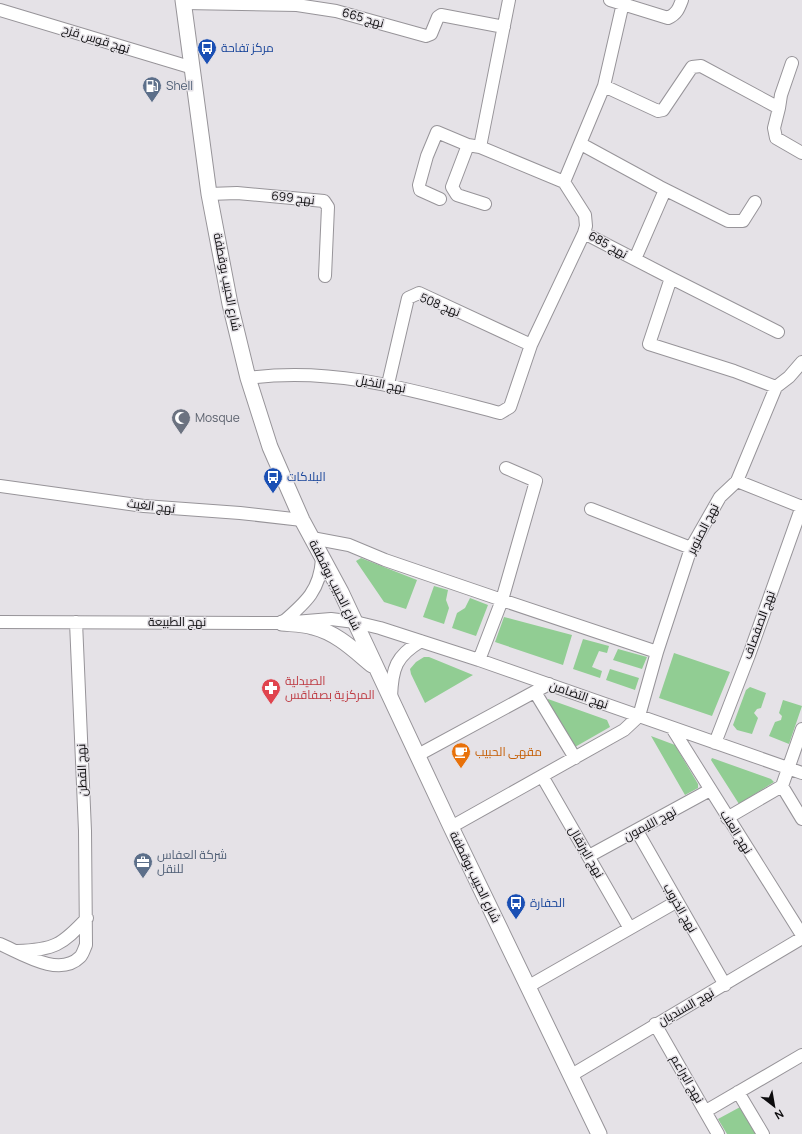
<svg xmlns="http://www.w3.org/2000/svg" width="802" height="1134" font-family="Manrope,Cairo,sans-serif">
<rect width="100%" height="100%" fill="#e5e2e7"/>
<path fill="#91cd93" d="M361,558L417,580L406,609L384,602L356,561Z
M434,586L448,590L446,600L449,608L444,624L423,617Z
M470,598L488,605L476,636L452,628L457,613L465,608Z
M504,617L572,635L563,665L495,642Z
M583,639L609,646L607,653L599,651L592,667L602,671L600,678L573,669Z
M618,649L647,657L642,669L613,660Z
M674,653L730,672L712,716L659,698Z
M424,657H429L473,675L425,703L411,674L410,669L416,662Z
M610,669L639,678L635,690L606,680Z
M750,687L766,693L761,708L757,709L754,713L758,718L752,734L737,730L733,725L746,690Z
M548,699L607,720L610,727L575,747L547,701Z
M783,700L802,706L789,744L769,736L775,722L781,720L782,716L779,713Z
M651,736L675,745L698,784V788L685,795Z
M712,758L771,779L774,782L739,804L711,760Z
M742,1106L758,1134H727L718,1119Z"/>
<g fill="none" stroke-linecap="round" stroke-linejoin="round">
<defs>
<path id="minor" d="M509,0L480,147L564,182L585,215L586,226L584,233L671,278L649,344L734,371L776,387
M610,0L668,18C677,14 679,8 682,0
M184,3L297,5L336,11L426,36L431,34L438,17L441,15L504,27
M0,10L193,68
M604,86L658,111L663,110L692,67L701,66L779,108L774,128L776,138L802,153
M779,108L781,95L792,63
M581,144L660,187L728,221H743L755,202
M468,145L452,187L457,195L485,204
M564,182L604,86L623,3
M209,194L237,193L324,201L328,207L325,276
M440,199L420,190L419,185L427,156L437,132L468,145L480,147
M635,259L665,190
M671,278L778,332
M248,378C336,366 415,391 500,413L510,407L531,345L584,233
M388,384L408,298L419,293L531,345
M737,481L802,507
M0,486L144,506L240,513L302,520
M591,509L691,548
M312,538L349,545L385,560L502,600L657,652
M0,622L282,623L331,619L355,622L380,628L479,660L802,773
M282,623C305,603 320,591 322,559
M479,660L502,600L536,481L506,468
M535,692L575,758
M391,697C392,668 396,656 421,641
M672,728L802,935
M802,729L782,786L802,819
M715,743L749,655L802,506
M418,755L549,684
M542,776L629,927
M727,818L782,786
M451,827L624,730L639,716L657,652L691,548L720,497L737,481L776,387L789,377L802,362
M637,831L725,985
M589,856L710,790
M0,944C21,953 59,978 80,957C83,954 84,949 86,945L85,831L76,622
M17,951C54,950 62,945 87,918
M529,986L676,902
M655,1024L718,1134
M570,1076L802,938
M738,1092L763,1134
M706,1111L802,1055"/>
<path id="major" d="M183,0L209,194L230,304L248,378L270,447L302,520L341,592L451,827L599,1134
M282,623C292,624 303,624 313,627C337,633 354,650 372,665"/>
</defs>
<use href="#minor" stroke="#979499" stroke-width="14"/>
<use href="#major" stroke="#979499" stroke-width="17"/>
<use href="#minor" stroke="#fff" stroke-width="12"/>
<use href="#major" stroke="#fff" stroke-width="15"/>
</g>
<defs>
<symbol id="bus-pin" viewBox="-11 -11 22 30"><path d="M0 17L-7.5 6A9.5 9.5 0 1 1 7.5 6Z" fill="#1a4fb4" stroke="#e5e2e7"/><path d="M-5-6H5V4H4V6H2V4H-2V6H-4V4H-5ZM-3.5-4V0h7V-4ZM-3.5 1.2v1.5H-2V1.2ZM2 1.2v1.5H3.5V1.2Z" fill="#fff"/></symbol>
<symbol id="fuel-pin" viewBox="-11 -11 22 30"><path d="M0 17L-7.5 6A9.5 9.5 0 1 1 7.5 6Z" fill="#5c6f8a" stroke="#e5e2e7"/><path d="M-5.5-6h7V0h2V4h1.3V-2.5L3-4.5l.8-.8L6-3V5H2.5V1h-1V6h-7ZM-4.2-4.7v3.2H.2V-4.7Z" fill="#fff"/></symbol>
<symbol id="mosque-pin" viewBox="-11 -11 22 30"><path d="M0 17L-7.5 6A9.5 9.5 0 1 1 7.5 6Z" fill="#6b7280" stroke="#e5e2e7"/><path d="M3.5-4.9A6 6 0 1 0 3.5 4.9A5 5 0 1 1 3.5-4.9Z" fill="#fff"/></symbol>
<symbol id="pharmacy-pin" viewBox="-11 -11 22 30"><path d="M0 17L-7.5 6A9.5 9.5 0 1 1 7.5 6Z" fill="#e0444e" stroke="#e5e2e7"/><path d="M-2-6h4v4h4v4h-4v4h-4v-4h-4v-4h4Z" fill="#fff"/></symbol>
<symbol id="cafe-pin" viewBox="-11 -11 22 30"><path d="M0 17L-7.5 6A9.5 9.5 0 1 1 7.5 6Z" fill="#e8710a" stroke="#e5e2e7"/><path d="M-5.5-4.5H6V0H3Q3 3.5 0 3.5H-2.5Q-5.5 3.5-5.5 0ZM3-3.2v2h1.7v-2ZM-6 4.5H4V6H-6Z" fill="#fff"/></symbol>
<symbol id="office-pin" viewBox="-11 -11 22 30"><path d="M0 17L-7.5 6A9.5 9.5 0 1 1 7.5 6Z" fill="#5c6f8a" stroke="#e5e2e7"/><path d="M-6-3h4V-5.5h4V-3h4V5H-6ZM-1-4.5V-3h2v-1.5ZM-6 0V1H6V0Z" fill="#fff"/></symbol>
</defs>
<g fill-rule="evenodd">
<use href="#bus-pin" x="196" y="37" width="22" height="30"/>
<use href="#fuel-pin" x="141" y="75" width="22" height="30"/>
<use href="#mosque-pin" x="170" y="407" width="22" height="30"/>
<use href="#bus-pin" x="262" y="466" width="22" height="30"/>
<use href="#pharmacy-pin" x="260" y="677" width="22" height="30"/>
<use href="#cafe-pin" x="450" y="741" width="22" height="30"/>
<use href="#office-pin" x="132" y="851" width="22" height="30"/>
<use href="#bus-pin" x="505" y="892" width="22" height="30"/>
</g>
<g text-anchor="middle" stroke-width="3" stroke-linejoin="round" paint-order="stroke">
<g font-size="12" fill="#0c0b0d" stroke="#e5e2e7">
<text transform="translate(363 18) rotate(16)" y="4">نهج 665</text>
<text transform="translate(96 39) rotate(17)" y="4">نهج قوس قزح</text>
<text transform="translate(293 198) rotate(6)" y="4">نهج 699</text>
<text transform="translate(608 245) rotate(29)" y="4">نهج 685</text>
<text transform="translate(227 282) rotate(79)" y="4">شارع الحبيب بوقطفة</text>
<text transform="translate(440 305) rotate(22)" y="4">نهج 508</text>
<text transform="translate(381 384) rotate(11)" y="4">نهج النخيل</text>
<text transform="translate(151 506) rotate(7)" y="4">نهج الغيث</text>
<text transform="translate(703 529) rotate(-63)" y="4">نهج الصنوبر</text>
<text transform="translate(335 585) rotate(63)" y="4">شارع الحبيب بوقطفة</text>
<text x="177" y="626">نهج الطبيعة</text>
<text transform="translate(759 625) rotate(-70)" y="4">نهج الصفصاف</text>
<text transform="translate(579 695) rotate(19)" y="4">نهج التضامن</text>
<text transform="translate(82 770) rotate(-92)" y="4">نهج القطن</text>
<text transform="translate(650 824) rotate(-28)" y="4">نهج الليمون</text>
<text transform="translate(736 832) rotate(58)" y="4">نهج العنب</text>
<text transform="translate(586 852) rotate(60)" y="4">نهج البرتقال</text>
<text transform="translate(475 877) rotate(64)" y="4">شارع الحبيب بوقطفة</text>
<text transform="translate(680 908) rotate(60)" y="4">نهج الخروب</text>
<text transform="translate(686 1007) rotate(-30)" y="4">نهج السنديان</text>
<text transform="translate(687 1079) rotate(60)" y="4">نهج البراعم</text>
</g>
<g font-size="12" fill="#164399" stroke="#e5e2e7" text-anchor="start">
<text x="221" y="52">مركز تفاحة</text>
<text x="287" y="481">البلاكات</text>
<text x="530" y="907">الحفارة</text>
</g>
<g font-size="12" fill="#4e5e75" stroke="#e5e2e7" text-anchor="start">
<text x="166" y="90">Shell</text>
<text x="157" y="859">شركة العفاس<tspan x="157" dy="14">للنقل</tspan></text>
</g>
<g font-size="12" fill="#5b616d" stroke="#e5e2e7" text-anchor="start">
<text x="195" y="422">Mosque</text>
</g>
<g font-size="12" fill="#be3a42" stroke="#e5e2e7" text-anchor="start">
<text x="285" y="685">الصيدلية<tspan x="285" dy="14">المركزية بصفاقس</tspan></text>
</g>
<g font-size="12" fill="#c56008" stroke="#e5e2e7" text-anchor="start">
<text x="475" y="756">مقهى الحبيب</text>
</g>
</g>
<g transform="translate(774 1106) rotate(149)" stroke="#e5e2e7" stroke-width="3" paint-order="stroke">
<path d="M0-3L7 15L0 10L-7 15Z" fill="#0c0b0d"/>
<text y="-6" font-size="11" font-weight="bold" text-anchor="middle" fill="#0c0b0d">N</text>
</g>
</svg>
